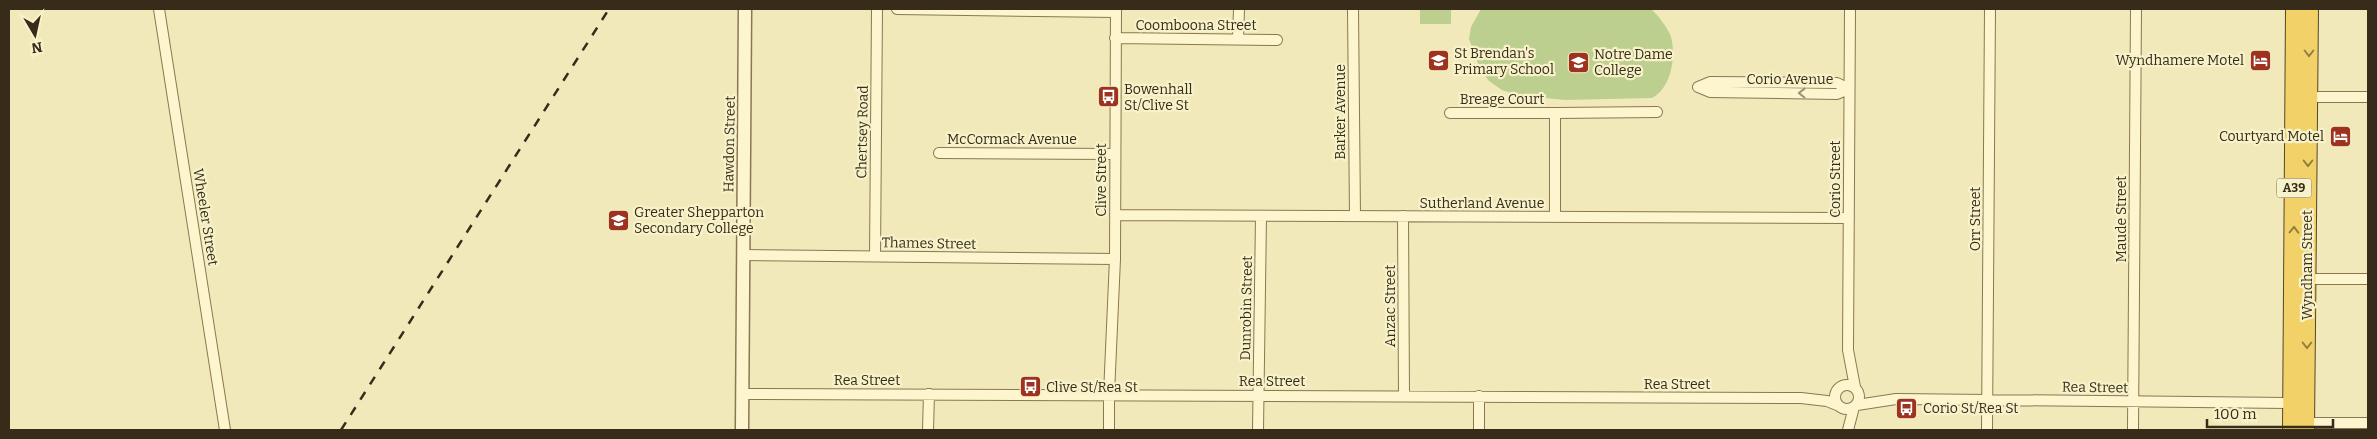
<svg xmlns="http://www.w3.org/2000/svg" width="2377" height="439" font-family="Bitter,serif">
<rect width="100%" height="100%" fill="#f1e9ba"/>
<path fill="#bdcf8e" d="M1420,9H1451V24H1420Z
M1481,9H1651C1658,15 1666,26 1670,34C1677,53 1672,88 1652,98L1565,100L1517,95L1502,90L1489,81L1480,69L1469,39L1471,27Z"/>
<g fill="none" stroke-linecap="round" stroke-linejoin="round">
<defs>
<path id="minor" d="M159,9L225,430
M897,9L1116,12
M1353,9L1355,216
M1850,9L1848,350L1855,387
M1115,38L1277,40
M1238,39L1239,9
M1698,87L1710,92L1837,94L1849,89
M1698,87L1710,82L1837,83L1849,89
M2308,97H2368
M1450,113H1555
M939,153L1115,154
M1115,215L1849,218
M1403,216L1404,396
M1555,217V113L1657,112
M743,255L1115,259
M875,256L877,9
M2307,279H2368
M1835 397a12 12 0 1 1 24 0a12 12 0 1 1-24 0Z
M743,394L1801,398L1827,401L1837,405
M1857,405L1896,399L2293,403
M2306,423H2368
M928,430L929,394
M1109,430V394L1115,259L1116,9
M1258,430L1261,216
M1479,430V396
M1848,430L1854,407
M1987,430L1990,9
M2133,430L2136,9"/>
<path id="tertiary" d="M742,430L745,9"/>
<path id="trunk" d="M2292,430L2295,9
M2305,430L2309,9"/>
</defs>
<use href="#minor" stroke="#897853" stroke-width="12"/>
<use href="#tertiary" stroke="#897853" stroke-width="15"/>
<use href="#trunk" stroke="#564529" stroke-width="20"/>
<use href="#minor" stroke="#fcf5ce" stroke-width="10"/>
<use href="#tertiary" stroke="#fcf5ce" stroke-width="12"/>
<use href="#trunk" stroke="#f2d268" stroke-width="18"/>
<path stroke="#372c1a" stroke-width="2.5" stroke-dasharray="9 9" stroke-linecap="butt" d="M341,430L609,9"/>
</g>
<defs><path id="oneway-chevron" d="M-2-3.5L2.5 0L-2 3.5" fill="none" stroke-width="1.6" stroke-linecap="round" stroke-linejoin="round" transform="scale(1.25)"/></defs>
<g stroke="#947f41">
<use href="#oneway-chevron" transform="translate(2309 53) rotate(90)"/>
<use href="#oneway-chevron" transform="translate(2308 163) rotate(90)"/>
<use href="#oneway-chevron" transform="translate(2294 230) rotate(-89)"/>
<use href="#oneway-chevron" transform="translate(2307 345) rotate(90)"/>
</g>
<use stroke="#9a9074" href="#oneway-chevron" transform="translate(1802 93) rotate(-179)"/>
<defs>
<symbol id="hotel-square" viewBox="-11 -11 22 22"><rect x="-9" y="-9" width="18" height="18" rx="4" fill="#9d321f" stroke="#f8f2ca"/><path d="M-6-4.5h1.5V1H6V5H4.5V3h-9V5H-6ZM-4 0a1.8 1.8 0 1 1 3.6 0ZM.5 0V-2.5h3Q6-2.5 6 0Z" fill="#fff"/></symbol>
<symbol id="school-square" viewBox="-11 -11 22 22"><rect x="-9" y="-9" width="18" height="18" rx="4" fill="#9d321f" stroke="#f8f2ca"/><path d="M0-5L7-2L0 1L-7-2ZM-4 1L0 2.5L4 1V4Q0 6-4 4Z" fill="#fff"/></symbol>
<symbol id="bus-square" viewBox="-11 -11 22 22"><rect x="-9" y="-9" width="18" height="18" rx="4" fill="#9d321f" stroke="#f8f2ca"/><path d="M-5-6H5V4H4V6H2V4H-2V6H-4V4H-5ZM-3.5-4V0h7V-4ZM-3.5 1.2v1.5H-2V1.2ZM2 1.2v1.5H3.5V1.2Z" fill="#fff"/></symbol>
</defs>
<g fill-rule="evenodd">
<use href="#hotel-square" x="2248" y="48" width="25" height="25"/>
<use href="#school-square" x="1426" y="48" width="25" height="25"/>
<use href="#school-square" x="1566" y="50" width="25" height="25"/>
<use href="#bus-square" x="1096" y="84" width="25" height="25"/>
<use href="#hotel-square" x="2328" y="124" width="25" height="25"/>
<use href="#school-square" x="606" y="208" width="25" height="25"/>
<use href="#bus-square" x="1018" y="374" width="25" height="25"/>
<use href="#bus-square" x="1894" y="396" width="25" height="25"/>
</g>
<g text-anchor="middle" stroke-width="4.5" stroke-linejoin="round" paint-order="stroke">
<rect fill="#f8f2ca" stroke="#71674f" stroke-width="1" x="2276.5" y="178.5" width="35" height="19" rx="4"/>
<g font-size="12" font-weight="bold" fill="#372c1a">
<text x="2294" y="192">A39</text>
</g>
<g font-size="14" fill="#372c1a" stroke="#f8f2ca">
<text x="1196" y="30">Coomboona Street</text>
<text x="1790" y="84">Corio Avenue</text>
<text x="1502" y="104">Breage Court</text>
<text transform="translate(1340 112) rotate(-90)" y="5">Barker Avenue</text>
<text transform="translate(862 132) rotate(-89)" y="5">Chertsey Road</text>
<text x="1012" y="144">McCormack Avenue</text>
<text transform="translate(729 144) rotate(-89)" y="5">Hawdon Street</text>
<text transform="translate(1835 179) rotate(-90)" y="5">Corio Street</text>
<text transform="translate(1101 180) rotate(-90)" y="5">Clive Street</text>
<text x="1482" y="208">Sutherland Avenue</text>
<text transform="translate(206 217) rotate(81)" y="5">Wheeler Street</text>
<text transform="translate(1975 219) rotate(-90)" y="5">Orr Street</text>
<text transform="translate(2121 219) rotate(-90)" y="5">Maude Street</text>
<text transform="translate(929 243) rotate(1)" y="5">Thames Street</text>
<text transform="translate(2307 265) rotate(-90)" y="5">Wyndham Street</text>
<text transform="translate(1390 306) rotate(-90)" y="5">Anzac Street</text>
<text transform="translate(1246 308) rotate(-89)" y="5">Dunrobin Street</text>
<text x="867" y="385">Rea Street</text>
<text x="1272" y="386">Rea Street</text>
<text x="1677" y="389">Rea Street</text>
<text transform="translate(2095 387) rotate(1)" y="5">Rea Street</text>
</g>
<g font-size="14" fill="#372c1a" stroke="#f8f2ca" text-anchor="start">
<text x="1454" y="58">St Brendan's<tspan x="1454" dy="16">Primary School</tspan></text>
<text x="1594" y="59">Notre Dame<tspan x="1594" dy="16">College</tspan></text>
<text x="2244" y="65" text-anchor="end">Wyndhamere Motel</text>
<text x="1124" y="94">Bowenhall<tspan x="1124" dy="16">St/Clive St</tspan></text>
<text x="2324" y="141" text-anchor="end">Courtyard Motel</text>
<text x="634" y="217">Greater Shepparton<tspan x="634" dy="16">Secondary College</tspan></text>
<text x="1046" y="392">Clive St/Rea St</text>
<text x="1923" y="413">Corio St/Rea St</text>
</g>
</g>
<rect width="2377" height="439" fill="none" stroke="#372c1a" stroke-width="20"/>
<g transform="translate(35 35) rotate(171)" stroke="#f8f2ca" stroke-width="4" paint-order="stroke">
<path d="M0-4L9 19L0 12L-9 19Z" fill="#372c1a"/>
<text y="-8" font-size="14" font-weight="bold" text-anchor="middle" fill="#372c1a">N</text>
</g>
<path d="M2207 419v8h126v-8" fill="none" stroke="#372c1a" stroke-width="2.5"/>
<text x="2214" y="419" font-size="15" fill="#372c1a" stroke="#f8f2ca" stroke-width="4" paint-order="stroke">100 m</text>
</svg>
